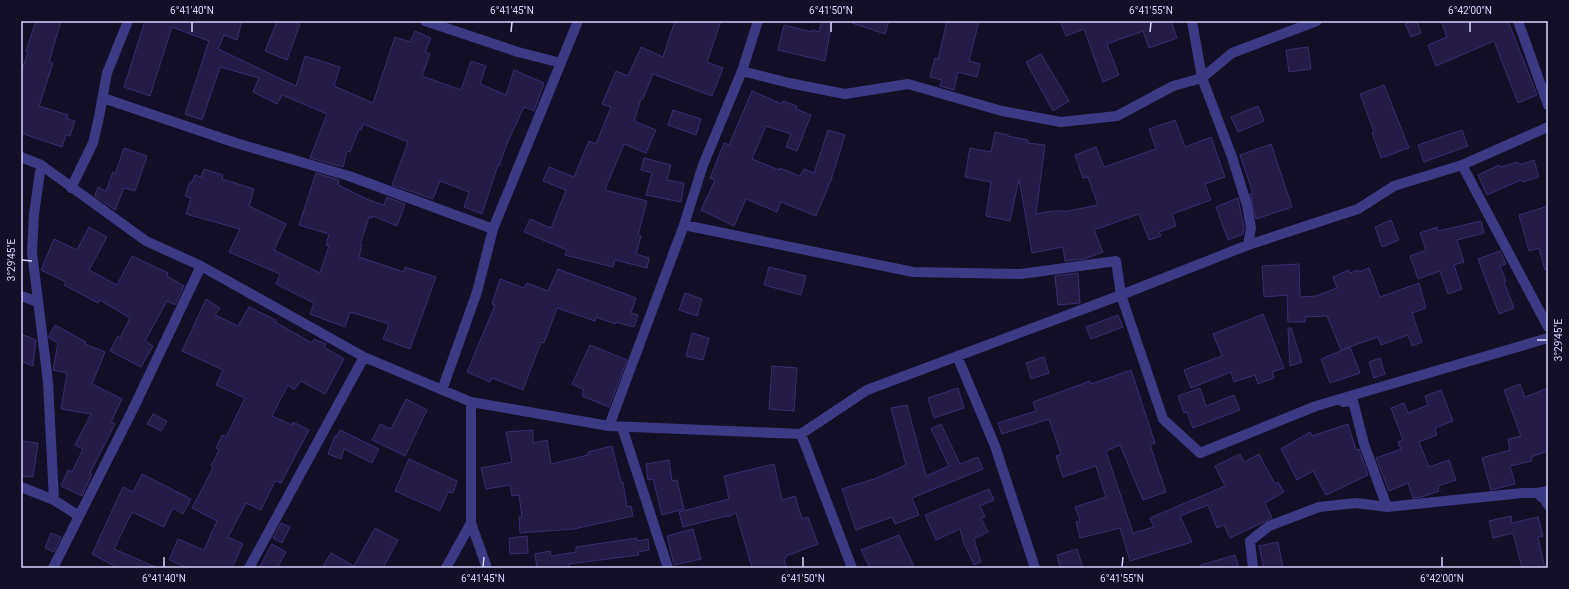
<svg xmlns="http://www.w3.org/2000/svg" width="1569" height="589" font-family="Roboto,sans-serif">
<rect width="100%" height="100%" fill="#130f26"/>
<path fill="#241b47" stroke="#3b2d73" d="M36,21H61L49,62L53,63L39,106L68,115L67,119L75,121L70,136L66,135L62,147L21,133V73L28,52L26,51Z
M145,21H242L237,40L224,35L218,49L296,86L305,56L340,67L334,86L373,103L395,37L410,42L415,31L431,38L425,52L430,54L422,76L461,90L471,61L486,66L480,84L506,95L514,70L544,83L534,111L524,107L508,141L499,166L498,165L482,214L464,207L469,192L440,181L433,199L392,185L408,142L363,124L361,130L359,129L350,152L347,151L343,167L310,158L327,114L282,95L277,104L253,92L259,78L220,67L202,120L185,114L209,41L172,27L150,96L124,87Z
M277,21H292L300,24L287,60L265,51Z
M675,21H721L707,62L723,68L712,96L653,74L643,99H641L634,121L656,130L646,153L624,144L605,190L647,201L638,235L641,236L636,254L649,258L647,268L615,260L613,267L565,255L567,250L524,232L530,219L551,228L566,190L543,181L549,167L574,177L589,141L596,144L611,107L602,104L616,71L628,76L641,47L663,57Z
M822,21H832L825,61L778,50L784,25L812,32V30L819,32Z
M853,21H889L885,34L852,23Z
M947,21H979L969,61L980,64L977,77L958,72L954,90L940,86L942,80L930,77L935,58L938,59Z
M1060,21H1171L1177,38L1149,48L1143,31L1107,44L1119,75L1103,82L1084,29L1066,36Z
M1412,21H1417L1421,33L1411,37L1405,24Z
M1441,21H1508L1537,95L1518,103L1494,41L1436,66L1428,45L1447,37Z
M1308,47L1311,69L1289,72L1286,50Z
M1041,54L1069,101L1053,111L1026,62Z
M1384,85L1409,148L1381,158L1372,133L1374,132L1360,94Z
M752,91L782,104L783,101L797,106L796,109L811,115L797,151L786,147L791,134L766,126L752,159L779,170L780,168L800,176L804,169L814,173L828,130L845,135L831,180L816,216L781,202L777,212L746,199L734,226L701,210L715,180L710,178L724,143L729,145Z
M1258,106L1264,121L1238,132L1231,117Z
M673,110L701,119L696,135L668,125Z
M1175,120L1185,147L1211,137L1225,177L1205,184L1211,200L1172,214L1176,226L1159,232L1161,236L1149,240L1139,214L1094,230L1103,252L1084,259L1065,261L1063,247L1032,253L1019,179L1010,221L986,216L991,182L965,177L970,148L991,152L995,132L1008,135V136L1028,140V143L1045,145L1036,214L1052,211H1068L1098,205L1088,177L1083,178L1075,155L1096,147L1104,167L1156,149L1149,129Z
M1462,130L1468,146L1424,162L1418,145Z
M1271,144L1292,207L1256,219L1250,194L1253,193L1240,155Z
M124,148L147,156L135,191L124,188L115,210L95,196L98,187L106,191L113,172L115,174Z
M644,158L671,165L667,180L684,183L681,202L646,195L652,173L641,170Z
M1534,160L1539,177L1522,182L1521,180L1487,195L1478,175L1499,165L1500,167L1518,162L1519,165Z
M204,169L223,175L222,179L254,189L249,206L286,224L274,250L320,273L329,246L326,245L329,234L299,225L316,173L339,180L338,185L369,200L384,205L387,197L405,204L397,226L373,216L372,218L369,217L360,245H362L359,257L404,272L405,267L436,277L410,349L383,339L389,324L350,312L345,327L310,314L314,303L276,284L280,274L229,252L240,229L186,214L191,198L185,196L190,182H192L195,175L201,177Z
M1238,198L1244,228L1243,234L1228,240L1216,207Z
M1548,206V270H1545L1539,248L1529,251L1519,215Z
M1391,220L1399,240L1382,247L1375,227Z
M1481,221L1484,233L1457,240L1464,262L1454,265L1462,289L1448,294L1440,271L1418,279L1410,256L1426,250L1420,233L1437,227L1438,231Z
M89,227L107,237L89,270L117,285L132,256L168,273L167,276L184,286L175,305L167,301L145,341L153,346L141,367L110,351L118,336L120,338L130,318L100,300L98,303L64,285L66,282L41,270L54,239L77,250Z
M1500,251L1506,264L1500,266L1506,281L1504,282L1514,308L1499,314L1478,259Z
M1299,264L1300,297L1316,296L1337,288L1333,277L1349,270L1350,273L1358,270L1359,272L1369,268L1380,297L1419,283L1426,308L1412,313L1422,342L1412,346L1408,335L1381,345L1378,337L1341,350L1327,316L1305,317V322H1288L1287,295L1264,297L1262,266Z
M769,267L806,276L801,295L764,285Z
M558,269L636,298L631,313L638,315L634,327L615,322V324L596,317L595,321L557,308L544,343L541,342L523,390L492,378L490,382L467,372L495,305L492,304L500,279L524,288L527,283L548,291Z
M1078,273L1080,303L1058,305L1055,276Z
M685,293L702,299L697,316L679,310Z
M206,299L220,308L215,315L238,326L249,307L276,320L275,322L312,343L314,339L326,344L324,347L344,359L325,394L301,381L294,390L288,385L272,416L292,425L293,422L309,430L281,483L275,481L261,510L246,503L228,537L243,544L232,568H188L169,560L178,539L204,550L217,521L192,508L213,468L211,466L219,450L216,448L222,435L226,437L245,398L216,385L223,370L182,351Z
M1263,314L1284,368L1272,372L1274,378L1258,384L1255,375L1234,382L1231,372L1191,388L1184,370L1222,356L1213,334Z
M1118,315L1123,327L1091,339L1086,327Z
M55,325L86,342L85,344L105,352L92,384L122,399L111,422L115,424L90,473L92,474L82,496L61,486L68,470L72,472L83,449L75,445L91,414L61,409L67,373L53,370L58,343L49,338V336Z
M1288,328H1291L1302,362L1290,366Z
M692,333L709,338L703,360L686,356Z
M21,334L36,340L33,366L21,361Z
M590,345L627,360L609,407L582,396L584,390L572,384Z
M1350,347L1360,373L1330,383L1321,359Z
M1044,357L1049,373L1031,379L1026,363Z
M1380,358L1385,374L1374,378L1369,362Z
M772,366L797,368L794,411L769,409Z
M1131,370L1155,443L1150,445L1166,492L1143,500L1120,445L1106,451L1133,533L1154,527L1150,518L1225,486L1215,466L1240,454L1244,462L1259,454L1275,484L1278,482L1284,492L1265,503L1272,518L1230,538L1224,525L1217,528L1208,505L1180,516L1192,542L1130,561L1120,528L1080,538L1076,522L1080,521L1075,507L1106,497L1096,466L1063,477L1056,456L1061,454L1049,419L1002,434L998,423L1036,411L1033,402L1090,381L1091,384Z
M1520,384L1525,397L1548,388V451L1531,457L1532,461L1510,466L1515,484L1491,490L1482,458L1510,450L1508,439L1521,436L1504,390Z
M958,388L964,408L934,418L928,398Z
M1200,388L1206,406L1234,395L1240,410L1193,428L1187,412L1184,413L1178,396Z
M1441,390L1453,421L1435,428L1437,435L1419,442L1429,467L1449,460L1456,480L1438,486L1439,491L1422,497L1413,498L1408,483L1389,491L1376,458L1401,449L1398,442L1403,440L1391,408L1404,403L1408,413L1428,405L1425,396Z
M406,399L427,410L405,456L372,440L380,424L391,429Z
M907,405L926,476L949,466L931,429L941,424L960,464L978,457L983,469L912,498L919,515L895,524L892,517L856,530L842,489L874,479L906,465L891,408Z
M153,414L167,421L161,431L147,424Z
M1348,424L1356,450L1359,449L1368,475L1326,495L1313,471L1297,480L1281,449L1310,432L1312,436Z
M340,430L379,449L372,463L344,449L341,459L328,454L335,436L336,437Z
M533,430V443L547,440L551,464L588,455V452L612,446L621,482H623L627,507L631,506L633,516L574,529L520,533L519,517H522L519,495L512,496L510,485L486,489L481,468L512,462L506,432Z
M21,441L38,443L33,477L21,476Z
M409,459L457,481L453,493L448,492L440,511L395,491Z
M669,460L672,481L677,480L684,509L662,515L653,479L648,480L646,464Z
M774,464L782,500L795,496L802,519L808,517L818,544L786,556V558L784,559L787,568H752L736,513L727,517L726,516L683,527L679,512L729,499L724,476Z
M142,474L191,499L183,514L173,508L164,527L132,512L114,549L158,568H118L92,554L123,487L133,492Z
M989,489L994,500L980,506L985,517L981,518L988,532L974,539L981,562L974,565L964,544L960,529L936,540L925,515Z
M1511,516L1512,523L1538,517L1543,536L1538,537L1545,568H1522L1513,533L1493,538L1489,521Z
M281,523L290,527L282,543L273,538Z
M375,528L398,540L383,568H322L331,553L354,566Z
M693,529L701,559L674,565L667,536Z
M51,533L61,537L54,552L45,548Z
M899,535L915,568H870L861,550Z
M527,536L528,553L510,554L509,538Z
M637,538V541L648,539L649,550L638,552L639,555L569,564L570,568H537L535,554L550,551L551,556L576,552V547Z
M1278,542L1283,568H1264L1259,546Z
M272,544L286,552L277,568H259Z
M1077,549L1083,568H1060L1057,555Z
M1235,555L1239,568H1201V565Z"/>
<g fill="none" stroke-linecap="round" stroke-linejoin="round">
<path stroke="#3d3a85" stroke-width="10" d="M425,21L518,52L561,63
M1192,21L1202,78L1232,157L1247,205L1251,228L1248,245
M1518,21L1548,105
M742,71L789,83L845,94L908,84L1002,111L1061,122L1117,116L1173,86L1202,78L1232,53L1317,21
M103,98L236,143L349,176L493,229
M21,157L41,165L146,241L201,266L364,357L471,402L609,426L801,434L867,390L1121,295L1248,245L1358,209L1394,186L1462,165L1548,127
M41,165L34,214L32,252L48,382L54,500
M1462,165L1548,327
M71,188L93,143L99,117L107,73L128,21
M684,225L913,272L1021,274L1116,261L1121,295L1163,419L1200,453L1316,406L1548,338
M21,296L38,302
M957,356L995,446L1035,568
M442,390L477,292L493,229L578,21
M471,402V523L487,568
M1343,402L1353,401L1364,444L1387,507L1522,493H1537L1548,491
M609,426L684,225L703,165L742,71L758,21
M622,427L668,568
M801,434L852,568
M21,487L54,500L79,516
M1537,493L1545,500L1548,505
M53,568L134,407L201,266
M249,568L364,357
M446,568L471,523
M1253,568L1250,541L1269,526L1319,507L1356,503L1387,507"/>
</g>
<path fill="none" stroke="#d9d4ff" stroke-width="1.5" d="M192,32V22M511,32L512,22M831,32V22M1150,32L1151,22M1470,32V22M22,260L32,261M1537,340H1547M164,567V557M483,567L484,557M803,567V557M1122,567L1123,557M1442,567V557"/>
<rect width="1569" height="589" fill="none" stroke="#130f26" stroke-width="44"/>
<rect x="22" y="22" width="1525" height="545" fill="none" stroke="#d9d4ff" stroke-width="1.5"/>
<g font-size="10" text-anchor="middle" fill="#d9d4ff">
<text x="192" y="14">6°41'40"N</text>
<text x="512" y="14">6°41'45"N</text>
<text x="831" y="14">6°41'50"N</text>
<text x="1151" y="14">6°41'55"N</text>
<text x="1470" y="14">6°42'00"N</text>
<text transform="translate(11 260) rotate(-90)" y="4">3°29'45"E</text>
<text transform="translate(1558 340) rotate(-90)" y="4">3°29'45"E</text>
<text x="164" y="582">6°41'40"N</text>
<text x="483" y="582">6°41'45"N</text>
<text x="803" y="582">6°41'50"N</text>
<text x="1122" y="582">6°41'55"N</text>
<text x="1442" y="582">6°42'00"N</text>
</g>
</svg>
